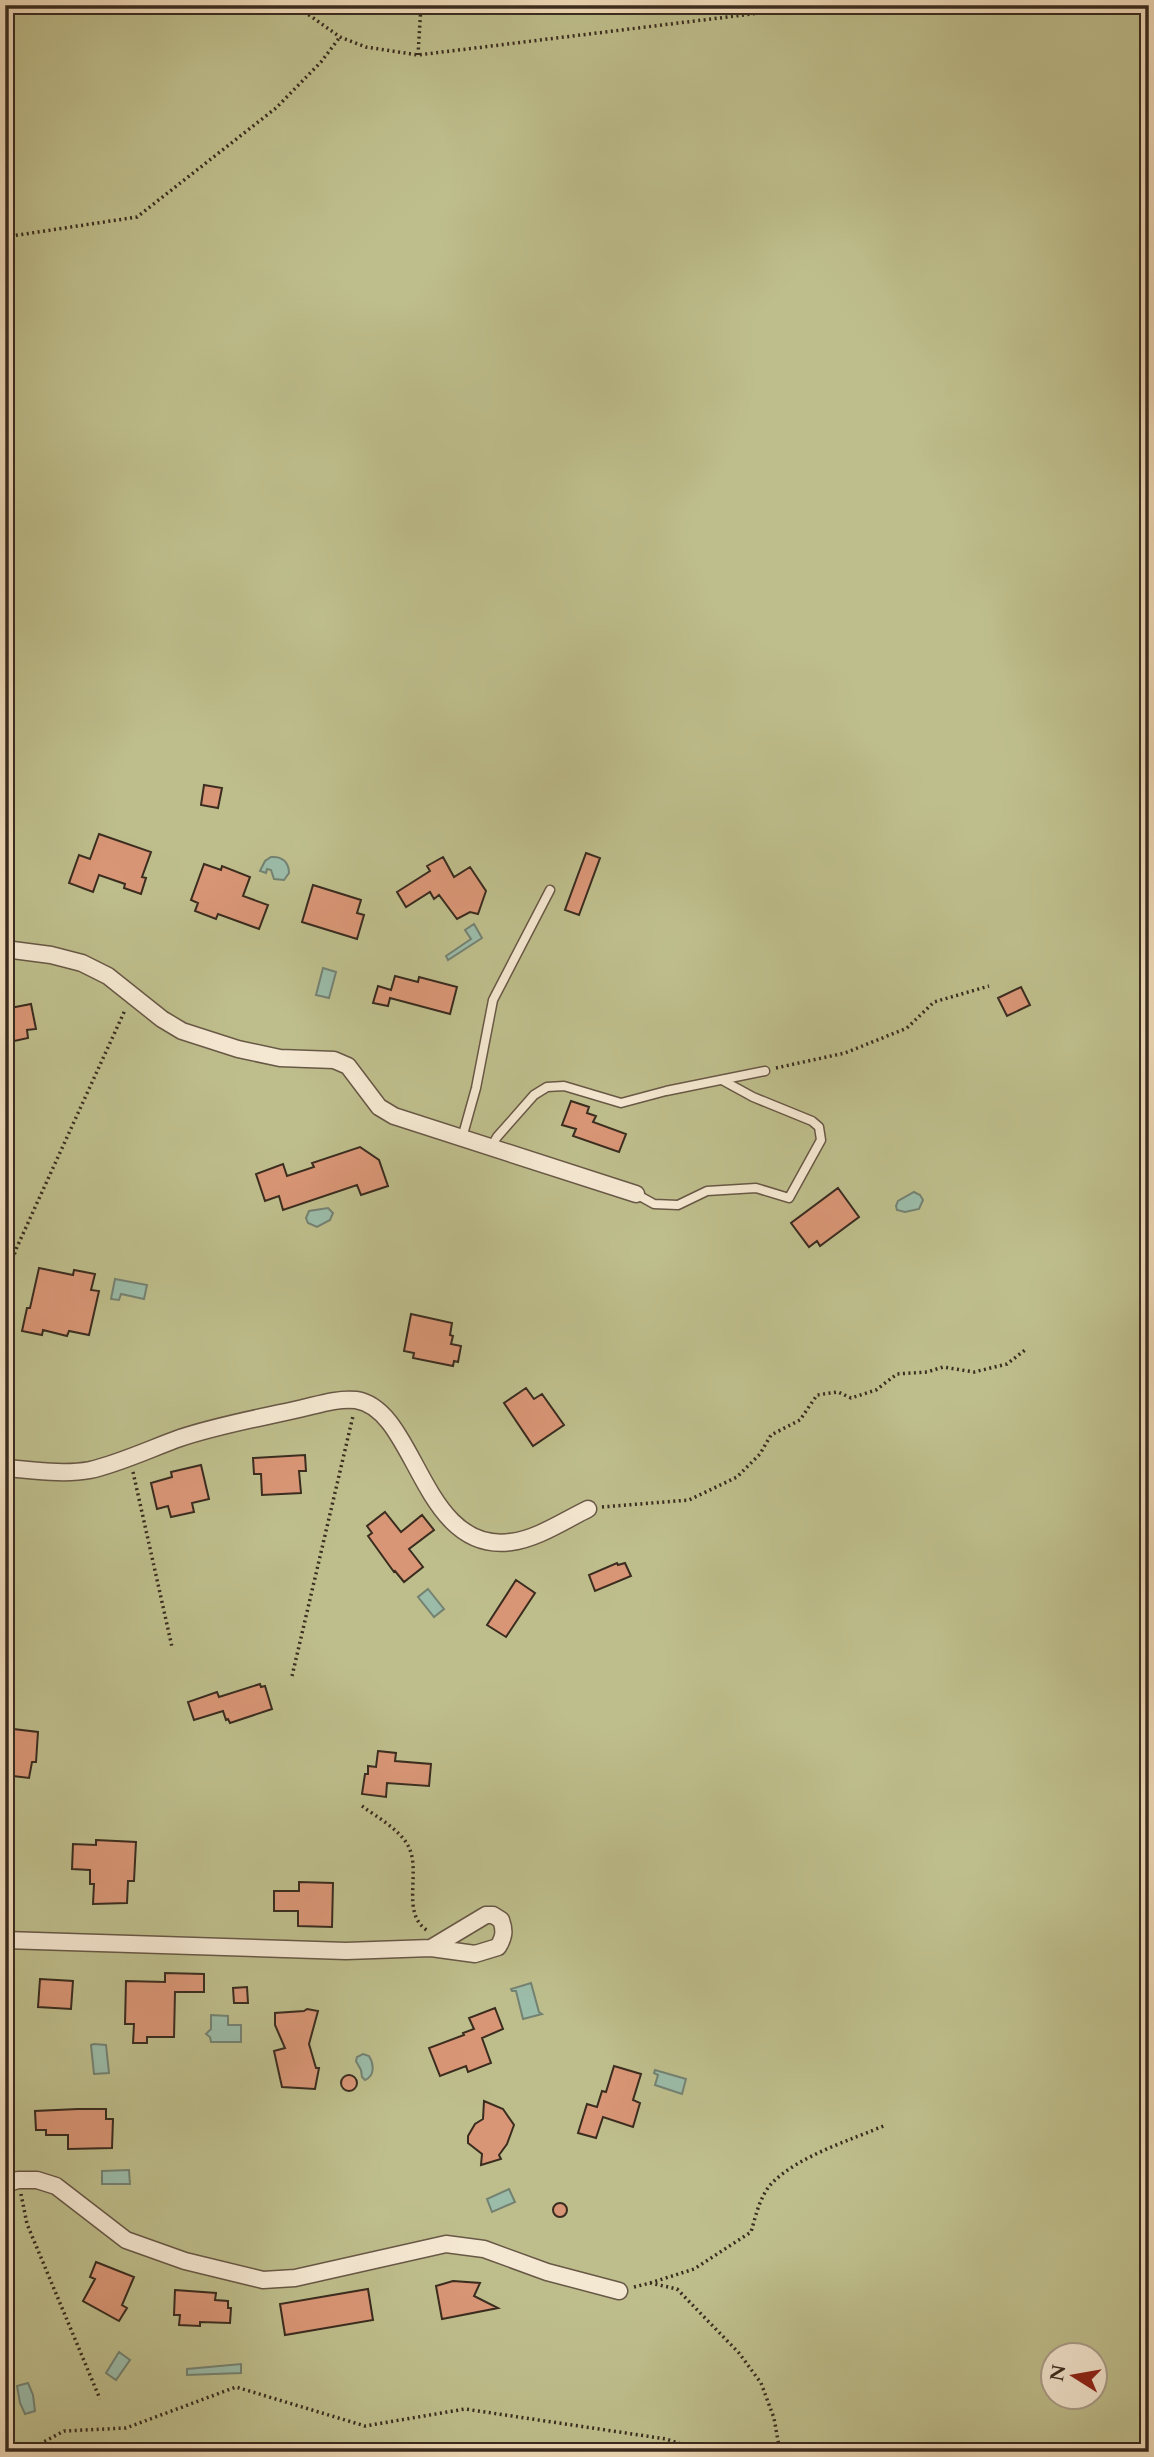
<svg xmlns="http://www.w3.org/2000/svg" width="1154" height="2457" font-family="Cardo,serif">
<rect width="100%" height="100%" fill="#f0dbb9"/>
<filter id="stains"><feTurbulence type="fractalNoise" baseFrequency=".00286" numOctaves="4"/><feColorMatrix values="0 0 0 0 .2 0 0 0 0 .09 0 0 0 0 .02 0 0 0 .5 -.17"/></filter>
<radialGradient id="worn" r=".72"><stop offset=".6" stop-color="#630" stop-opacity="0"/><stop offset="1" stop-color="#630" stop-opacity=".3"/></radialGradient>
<path fill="#bebe8c" stroke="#7c7556" stroke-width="2" fill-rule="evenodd" d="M5,5H1149V2452H5ZM1052,2356H1094V2398H1052Z"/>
<path fill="#9bbca9" stroke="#748272" stroke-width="2" d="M271,857C282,856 289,862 289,873L284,880L274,879L271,870L267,869L266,873L260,871L265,861Z
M474,924L482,938L448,960L446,956L471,939L465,930Z
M323,968L336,972L329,998L316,995Z
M914,1192L920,1195L923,1200L919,1209L905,1212L897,1210L896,1206L898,1201Z
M328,1208L333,1213L330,1220L317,1227L308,1223L306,1218L309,1211Z
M115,1279L147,1285L144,1299L121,1294L119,1300L111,1299Z
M428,1589L444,1609L434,1617L418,1597Z
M531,1983L539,2012L542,2014L523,2019L516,1991H512L511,1989Z
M211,2015L228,2016V2025H241V2042H211L210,2037L206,2034L211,2029Z
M94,2044L106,2045L109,2073L94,2074L91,2045Z
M363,2054L369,2056C374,2064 375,2076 365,2080L362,2077L361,2070L356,2061L357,2057Z
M655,2070L686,2079L682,2094L655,2085L658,2075L654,2073Z
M129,2170L130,2184H102V2171Z
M509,2189L515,2202L492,2212L487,2199Z
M119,2352L130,2360L116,2380L106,2373Z
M241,2364V2373L187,2375V2369Z
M28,2383L33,2395L35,2411L25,2414L20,2403L17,2386Z"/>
<path fill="#d99676" stroke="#3a2c1f" stroke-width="2" d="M204,785L222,788L218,808L201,805Z
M99,834L151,852L142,877L146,878L141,894L124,888L125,884L99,875L93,892L69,883L79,855L90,859Z
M586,853L600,858L579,915L565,910Z
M443,857L454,877L470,867L486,891L478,914L470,912L457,919L439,895L434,899L430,892L406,907L397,892L430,871L427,866Z
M204,864L221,870L222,866L250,877L243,896L268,905L259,929L218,914L216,919L195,911L198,903L191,900Z
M313,885L361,900L357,913L364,915L357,939L302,922Z
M395,976L418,982L419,977L457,987L450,1014L390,998L388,1006L373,1003L378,986L391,990Z
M1021,987L1030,1005L1007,1016L998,998Z
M31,1004L36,1029L27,1030L28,1038L5,1043V1009Z
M571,1101L589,1107L587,1113L596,1116L593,1122L626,1134L619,1152L573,1136L576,1129L562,1125Z
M360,1147L379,1160L388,1186L361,1195L357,1185L283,1210L279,1196L265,1201L256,1174L283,1164L287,1176L314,1167L312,1163Z
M838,1188L859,1217L820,1246L817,1241L809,1247L791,1223Z
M39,1268L73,1275L74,1270L95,1274L91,1290L99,1291L89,1335L69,1331L67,1336L43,1330L42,1335L22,1331L27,1308H30Z
M411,1314L452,1323L450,1335L453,1336L451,1344L461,1346L458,1362L454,1361L453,1366L413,1358L414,1353L404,1351Z
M526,1388L534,1399L542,1394L564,1425L533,1446L504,1403Z
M305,1455L306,1471H299L301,1493L262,1495L261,1474H254L253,1458Z
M201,1465L209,1499L192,1503L194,1512L171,1517L168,1506L157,1509L151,1483L172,1477L171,1472Z
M385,1512L401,1532L422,1515L434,1530L409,1549L423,1567L404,1582L395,1571L394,1572L368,1536L372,1533L367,1526Z
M617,1563L618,1565L625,1563L631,1576L595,1591L589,1575Z
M516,1580L535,1593L506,1637L487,1625Z
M260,1684L261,1687L265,1686L272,1709L230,1723L228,1719L226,1720L223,1711L194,1720L188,1702L217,1692L219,1697Z
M5,1728L38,1732L36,1762H32L29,1778L5,1775Z
M378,1751L396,1753L395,1761L431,1764L429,1786L387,1783L386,1797L362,1794L365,1774H368V1766L376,1767Z
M96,1840L136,1842L134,1881H128L127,1903L93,1904L94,1884H90V1870L72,1869L73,1844L96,1845Z
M299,1882L333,1883L332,1927L298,1926V1911H274V1891H299Z
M165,1973L204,1974V1992H175L174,2037H147V2043H133L134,2024H125L126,1981L165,1982Z
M40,1979L73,1981L71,2009L38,2007Z
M247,1987L248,2003H234L233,1988Z
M495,2008L503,2029L482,2038L491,2063L468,2072L466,2066L440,2076L429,2048L464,2035L463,2033L474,2029L469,2018Z
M307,2009L318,2011L309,2044L316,2068H319L315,2089L282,2087L274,2051L285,2048L275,2025V2013L304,2011Z
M614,2066L641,2074L633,2100L640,2103L633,2127L603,2117L596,2138L578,2133L587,2104L597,2107L602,2091L606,2092Z
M341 2083a8 8 0 1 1 16 0a8 8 0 1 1-16 0Z
M484,2101L503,2109L514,2125L507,2144L499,2155L501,2159L481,2165L482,2154L468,2143V2136L475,2124L483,2119Z
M78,2109H106V2119H113L112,2148L68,2149V2135H46V2130H36L35,2111Z
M553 2210a7 7 0 1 1 14 0a7 7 0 1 1-14 0Z
M96,2262L134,2277L122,2305L127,2308L119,2321L83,2301L95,2279L90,2277Z
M453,2281L480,2283L474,2296L498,2308L442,2319L436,2286Z
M368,2289L373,2320L285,2335L280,2304Z
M175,2290L216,2293L215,2300L228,2301V2308H231L230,2323L200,2322V2326L179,2325L180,2315H174Z"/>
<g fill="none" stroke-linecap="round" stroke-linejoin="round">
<defs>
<path id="service" d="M462,1138L476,1088L493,1000L550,890
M491,1147L497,1137L534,1095L547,1087L564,1086L621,1103L666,1091L765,1071
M636,1194L654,1204L678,1205L707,1191L756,1188L789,1198L821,1140L819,1127L812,1121L753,1097L722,1080"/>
<path id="minor" d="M5,949L51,955L82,963L108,976L162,1019L182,1031L238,1049L280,1058L334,1060L348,1066L379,1107L394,1116L636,1194
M5,1468C32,1470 63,1475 90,1470C118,1464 152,1448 180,1438C219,1425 259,1418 299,1409C317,1405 337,1398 356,1400C417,1409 421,1554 511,1542C537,1539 565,1520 588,1509
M5,1940L346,1951L431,1948L475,1954L498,1947C504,1937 505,1931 501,1920L493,1915H486L431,1948
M5,2184L18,2180H37L56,2186L126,2240L185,2261L263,2280L295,2278L446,2244L484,2249L547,2272L619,2291"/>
</defs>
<use href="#service" stroke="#685846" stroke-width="11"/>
<use href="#minor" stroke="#685846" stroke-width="19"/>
<path stroke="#3a2c1f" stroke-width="3.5" stroke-dasharray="2 3.5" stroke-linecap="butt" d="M295,5L340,37L366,47L418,55L825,5
M418,55L421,5
M5,237L137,217L276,108L321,62L340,37
M776,1068L845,1053L907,1028L934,1002L989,986
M5,1280L17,1247L125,1010
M133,1472L172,1647
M602,1507L689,1500L737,1477L760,1454L771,1435L800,1420L817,1395L838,1392L851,1398L876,1390L897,1374L927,1372L943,1367L974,1372L1007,1364L1025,1350
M292,1676L353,1416
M362,1806C378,1818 403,1831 410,1850C420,1876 401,1914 428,1931
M5,2139L13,2163
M21,2194L27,2224L100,2399
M650,2283L694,2269L751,2232C756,2215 760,2195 773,2182C799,2156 853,2139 886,2125
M634,2287L650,2283L677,2289L739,2353L761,2383L774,2418L780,2452
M25,2452L64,2431L126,2428L236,2387L365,2426L465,2409L666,2439L705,2452"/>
<use href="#service" stroke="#f5e8d2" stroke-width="8"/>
<use href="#minor" stroke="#f5e8d2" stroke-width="16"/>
</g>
<rect width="1154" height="2457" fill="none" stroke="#f0dbb9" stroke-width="28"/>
<rect x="7" y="7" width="1140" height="2443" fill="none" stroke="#3a2c1f" stroke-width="3.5"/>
<rect x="14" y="14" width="1126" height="2429" fill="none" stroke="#3a2c1f" stroke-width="2"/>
<g transform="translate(1074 2376) rotate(281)"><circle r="33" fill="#f5e8d2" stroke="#aa9d8a" stroke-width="2"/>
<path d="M0-5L12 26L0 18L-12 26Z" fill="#8f2418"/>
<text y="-10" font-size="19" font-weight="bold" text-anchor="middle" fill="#3a2c1f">N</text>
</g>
<rect width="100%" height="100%" filter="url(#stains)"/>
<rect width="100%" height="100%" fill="url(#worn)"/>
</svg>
